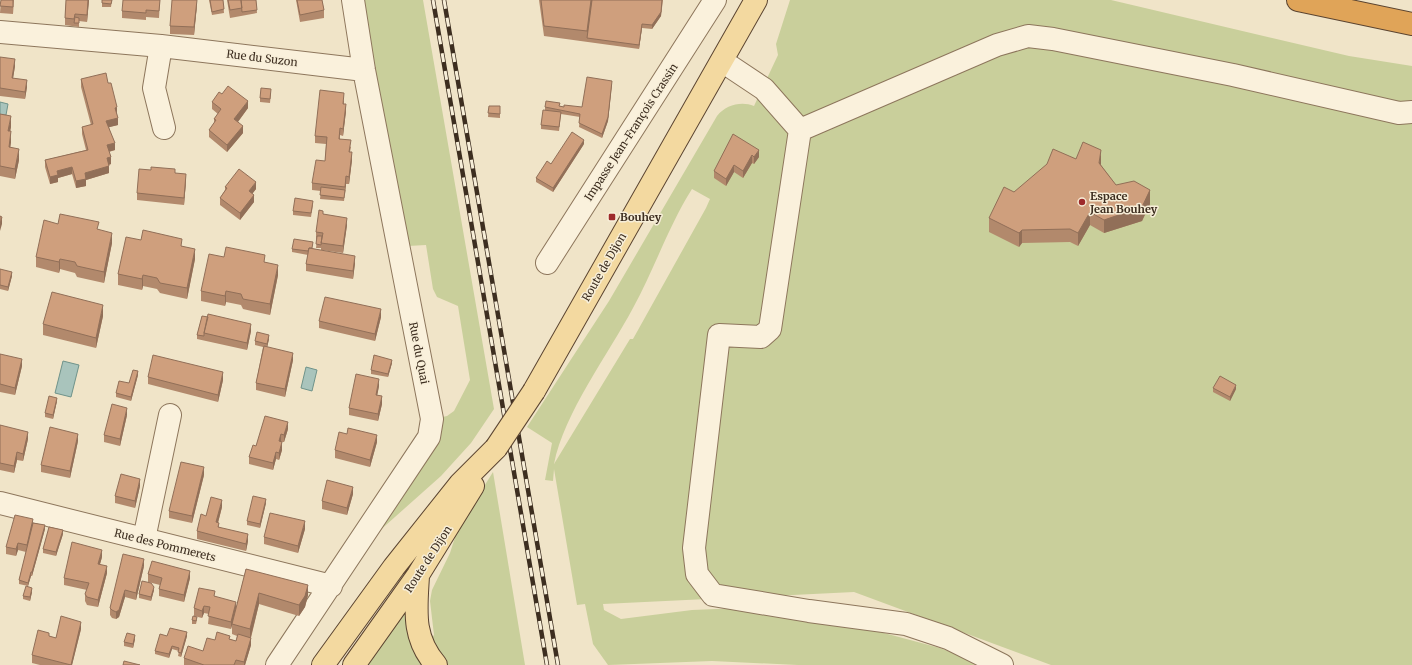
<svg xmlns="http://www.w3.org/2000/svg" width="1412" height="665" font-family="Merriweather,serif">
<rect width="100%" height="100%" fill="#f0e4c8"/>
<path fill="#c9cf9b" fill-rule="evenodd" d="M360,0H423L494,409L471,443L441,476L377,533L438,418L447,416L454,411L470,380L458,306L437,297L433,289L426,245L408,246Z
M790,0H1111L1349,56L1412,66V665H1051L854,592L603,604L604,610L621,619L692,610L741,608L828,618L940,648L984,665H798L712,661L608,665L593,644L585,604L577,605L554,469L553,481L545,480L552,443L527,427L609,301L717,116C726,105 741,101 754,106L778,55L776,44ZM692,189L710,199L706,208L633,339H630L554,464C564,413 608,355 633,308C654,270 669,225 692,189Z
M493,472L525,665H448L444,661L430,640L434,635L430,601L432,590L450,553L458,528Z
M405,606L427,665H361Z"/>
<path fill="#a9c4bc" stroke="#6f938a" d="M0,102L8,104L6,115H0Z
M63,361L79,365L71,397L55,393Z
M306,367L317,370L312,391L301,388Z"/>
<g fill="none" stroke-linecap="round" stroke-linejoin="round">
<defs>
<path id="minor" d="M0,32L161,46L364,70
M161,46L154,88L164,128
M722,61L764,89L800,130L770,329L761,337L719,335L694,548L697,574L713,595L809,611L906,624L948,638L1002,665
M800,130L997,45L1028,36L1053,39L1233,75L1399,113L1412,112
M547,263L715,0
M0,503L331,586
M144,539L170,415
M277,665L429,437L432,419L364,70L353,0"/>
<path id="major" d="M534,391L756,0
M418,576C416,611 412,637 436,665
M323,665L394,567L460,484L496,448
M354,665L418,575L473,486"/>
<path id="highway" d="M1298,0L1412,24"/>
</defs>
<use href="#minor" stroke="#8d765c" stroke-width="24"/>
<use href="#major" stroke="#5b4430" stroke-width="24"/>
<use href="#highway" stroke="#5b4430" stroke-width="24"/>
<use href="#minor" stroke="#faf1dc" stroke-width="22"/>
<use href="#major" stroke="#f3d9a0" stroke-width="22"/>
<use href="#highway" stroke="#e0a458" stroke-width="22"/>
<defs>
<path id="rail" d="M433,0L547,665
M444,0L558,665"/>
</defs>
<use href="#rail" stroke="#3d2e20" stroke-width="4.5"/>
<use href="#rail" stroke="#f7eed8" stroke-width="3" stroke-dasharray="9" stroke-linecap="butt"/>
<defs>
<path id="major-bridge" d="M496,448L534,391"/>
</defs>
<use href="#major-bridge" stroke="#5b4430" stroke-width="24" stroke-linecap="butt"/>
<use href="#major-bridge" stroke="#f3d9a0" stroke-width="22"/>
</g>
<path fill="#b2896c" d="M1,0H14L13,14L0,13Z
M66,0H89L87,22L79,21V27L65,25V18Z
M102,0H112L111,7H102Z
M160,0L159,18L146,17V20L122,18V11Z
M209,0H223L224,13L212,15Z
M227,0H256L257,13L230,18Z
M296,0H322L324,10V18L300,22Z
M539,0H663L661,16L652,29L642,28L639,49L544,36Z
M197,5L194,35L170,34V26Z
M0,57L15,66L13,78L27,87L25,99L0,96Z
M81,79L117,114L118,125L109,127L115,150L109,152L111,164L109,165V173L86,180V186L76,188L72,174L58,178V182L50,184L45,167V160L86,150L82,134V127L91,125L81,87Z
M612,84L608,121L602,138L579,127L580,117L561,114L559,131L541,129V125L545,110V107L560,106L564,107H582Z
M271,93L270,103L260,102V98Z
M344,100V104L346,111L343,136L340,135V139L351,147L350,152L352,160L349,184H346L344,201L320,199L321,191L312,190V183L325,161L326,144L315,143V136Z
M212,102L248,108L238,122L243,133L227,152L209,137V130L214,124V119L218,114L212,109Z
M489,106H500V118L488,117Z
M0,114L11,127L10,131L11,142L10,147L19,160L15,179L0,176Z
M733,134L759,157L754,164L752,163L743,178L734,172L726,186L714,178V171Z
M584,144L553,192L536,182V178L551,164Z
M1101,165L1116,185L1150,204L1142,221L1104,233L1090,225L1078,246L1070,242L1022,243L1019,247L989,232V218L1014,192Z
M175,173L186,181L184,205L137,200V193Z
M225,187L256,189L252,194L254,202L240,220L220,205V198L225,190Z
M313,205L311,217L293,215V211Z
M323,214L347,225L343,253L321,250V248H316L317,239H316V232Z
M58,224L99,230L112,243L104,283L77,277L75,273L60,269L59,273L36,267V257Z
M141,240L182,246L195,259L187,299L160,293L157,289L143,286L142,290L118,285V274Z
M312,248L355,263L353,279L306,271V264L308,255L292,252V249Z
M224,257L265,262L278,275L270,315L243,309L241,305L226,302L225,306L201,301V291Z
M0,269L12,276L8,291L0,289Z
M103,316L96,348L43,335V324Z
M202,316L251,331L247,350L197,339V335Z
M381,317L375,341L319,328V321Z
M269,339L267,347L293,360L285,397L256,390V383L263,347L255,345V341Z
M0,354L22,366L15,395L0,392Z
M392,363L388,377L371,374V370Z
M138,375L131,401L116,397V393L129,383Z
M148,377L223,380L218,402L148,384Z
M379,386L377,395L382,404L378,421L349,415V408Z
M1213,388L1236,389L1230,401L1213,392Z
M57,401L53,419L45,417V413Z
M127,415L120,446L104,442V435Z
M0,425L28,439L23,461L17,460L14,473L0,470Z
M288,429L284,442H281L282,450L279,460L276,459L273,470L249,464V457L256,446Z
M347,434L377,442L370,467L335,458V450Z
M78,441L70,478L41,472V465Z
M204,475L192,523L169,518V511Z
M140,486L135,508L115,503V496Z
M353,494L347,515L322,509V501Z
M266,503L260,528L247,525V521Z
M222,507L218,523L219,527L248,541L246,551L197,539V531L206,516Z
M33,523L45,529L32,576H31L28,586L19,584V580L26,552L18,550L16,556L6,554V547Z
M305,529L298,553L264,544V537Z
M63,534L56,556L43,553V549Z
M102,557L100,564L107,573L98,607L87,605L85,601V594L87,590L64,585V578Z
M144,566L136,600L125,597L119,617L116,619L112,618L110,615V608Z
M246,569L308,595L305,607L299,616L259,604L251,638V645L245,665H184V658L203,651L215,640L230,639L236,641L237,636L232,634V624Z
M148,574L190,578L184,602L159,596V589L160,585L148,582Z
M154,590L151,601L139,598V594Z
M32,592L30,601L23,599V596Z
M215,596L236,609L231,629L208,624L209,614L204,613L202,618L194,616V608Z
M192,620H197L196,624H192Z
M81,629L72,665H40L32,663V655L49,636L56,638Z
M167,636H187L181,657L178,656L179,651L172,649L169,658L155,654V651Z
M135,639L133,648L124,646V642Z"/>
<path fill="#916f58" d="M88,0H89L87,22V15Z
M197,0V5L194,35V27Z
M591,0H593L587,38V31Z
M662,0L661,16L652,29V25Z
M642,24V28L639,49V45Z
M15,59V66L12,85V78Z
M27,80V87L25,99V92Z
M612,81L608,121L602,138V134Z
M248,101V108L234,127V119Z
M346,104V111L343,136V129Z
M117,107V114L115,115V108Z
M11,116V127L8,141V131Z
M118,118V125L106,128V121Z
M243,126V133L227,152V145Z
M11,131V142L9,158V147Z
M584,140V144L553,192V188Z
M115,143V150L107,152V145Z
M19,149V160L15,179V169Z
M759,150V157L754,164V157Z
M1101,150V164L1099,176V163Z
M352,152V160L349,184V177Z
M752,155V163L743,178V171Z
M111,157V164L107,165V158Z
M734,165V172L726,186V179Z
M109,166V173L86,180V186L76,188V181L85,173Z
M72,167V174L58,178V182L50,184V177L57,171Z
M186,174V181L184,205V198Z
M346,176V184L345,194V187Z
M256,182V189L249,198V191Z
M1150,190V204L1142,221L1104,233V220Z
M254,195V202L240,220V213Z
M1090,212V225L1078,246V233Z
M2,217V224L0,231V224Z
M347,218V225L343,253V246Z
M1022,230V243L1019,247V233Z
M112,233V243L104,283V272Z
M195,249V259L187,299V288Z
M355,256V263L353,279V271Z
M60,259V269L59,273V262Z
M278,265V275L270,315V304Z
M12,272V276L8,291V287Z
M143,275V286L142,290V279Z
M226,291V302L225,306V296Z
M103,305V316L96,348V338Z
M381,309V317L375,341V334Z
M251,324V331L247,350V343Z
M269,335V339L267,348V344Z
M293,353V360L285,397V389Z
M22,359V366L15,395V388Z
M392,360V363L388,377V374Z
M138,371V375L131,401V397Z
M223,372V380L218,402V395Z
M379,379V386L376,402V395Z
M1236,385V389L1230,401V397Z
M382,396V404L378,421V414Z
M57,398V401L53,419V415Z
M127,408V415L120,446V439Z
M288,422V429L284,442V435Z
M28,432V439L23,461V454Z
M78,434V441L70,478V471Z
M281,434V442L279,449V441Z
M377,435V442L370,467V460Z
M282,442V450L279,460V453Z
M17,452V460L14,473V466Z
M276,452V459L273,470V463Z
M204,467V475L192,523V516Z
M140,479V486L135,508V501Z
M353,487V494L347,515V508Z
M266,499V503L260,528V524Z
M222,500V507L216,530V522Z
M33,519V526L27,553V545Z
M305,521V529L298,553V546Z
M45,525V529L32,576V572Z
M63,530V534L56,556V552Z
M248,534V541L246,551V544Z
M18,543V550L16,556V549Z
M102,550V557L98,571V564Z
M144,559V566L136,600V593Z
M107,566V573L98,607V600Z
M190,571V578L184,602V595Z
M31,572V576L28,586V583Z
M308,585V595L305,607L299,616V605Z
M154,587V590L151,601V597Z
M32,588V592L30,601V597Z
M125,590V597L119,617L116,619V612Z
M259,593V604L250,640V629Z
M236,602V609L231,629V622Z
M204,606V613L202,618V611Z
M81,622V629L72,665H71Z
M187,632V636L181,657V653Z
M135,635V639L133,648V644Z
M251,638V645L245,665H244V662Z
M172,646V649L169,658V654Z"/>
<path fill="#cf9f7d" stroke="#916f58" d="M1,0H13V7L0,6Z
M66,0H88L87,15L75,14L74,19L65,18Z
M102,0H112L111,4L102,3Z
M123,0H160L159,11L146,10V13L122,11Z
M172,0H197L194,27L170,26Z
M210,0H223L224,9L212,12Z
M228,0H241L242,8L230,10Z
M241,0H256L257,10L242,12Z
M297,0H322L324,10L300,15Z
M541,0H591L587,31L544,26Z
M592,0H662L661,12L652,25L642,24L639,45L587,38Z
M75,17L79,18V23H74Z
M0,57L15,59L12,78L27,80L25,92L0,88Z
M106,73L108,83H111L117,107L115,108L118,118L106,121L115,143L107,145L111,157L107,158L109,166L85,173L86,179L76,181L72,167L57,171L58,175L50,177L45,160L88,150L82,127L93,124L81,79Z
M587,77L612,81L608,117L602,134L579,123L580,114L545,107L546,101L560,103L559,106L564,107V105L582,107Z
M228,86L248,101L234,119L243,126L227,145L209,130L216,120L214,119L221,109L212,102L219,92L222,94Z
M261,88L271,89L270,99L260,98Z
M320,90L344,93L343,104H346L343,129L340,128L339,139L351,140L349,152H352L349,177L346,176L345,187L312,183L316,160L325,161L327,137L315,136Z
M489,106H500V114L488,113Z
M543,110L561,112L559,127L541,125Z
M0,114L11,116L8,131H11L9,147L19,149L15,169L0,166Z
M572,132L584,140L553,188L536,178L547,161L551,164Z
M733,134L759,150L754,157L752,155L743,171L734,165L726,179L714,171Z
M1083,142L1101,150L1099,163L1116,185L1134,181L1150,190L1142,207L1104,220L1090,212L1078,233L1070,229L1022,230L1019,233L989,218L1004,187L1014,192L1047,164L1053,149L1076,159Z
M151,167L175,169V173L186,174L184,198L137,193L139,169L151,170Z
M239,169L256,182L249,191L254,195L240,213L220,198L227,188L225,187Z
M321,187L345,190L344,198L320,195Z
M295,198L313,201L311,213L293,211Z
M319,210L323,211V214L347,218L343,246L321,243L323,233L316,232Z
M60,214L99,222L97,229L112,233L104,272L77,266L75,262L60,259L59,262L36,257L44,220L58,224Z
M0,216L2,217L0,224Z
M143,230L182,239L181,246L195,249L187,288L160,283L157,278L143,275L142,279L118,274L126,237L141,240Z
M317,236H322L321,245L316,244Z
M294,239L313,242L312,248H309L308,251L292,249Z
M226,247L265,255L264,262L278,265L270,304L243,299L241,294L226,291L225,296L201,291L209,254L224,257Z
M309,248L355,256L353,271L306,264Z
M0,269L12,272L8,287L0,285Z
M52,292L103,305L96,338L43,324Z
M325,297L381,309L375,334L319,321Z
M208,314L251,324L247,343L204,333Z
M202,316L208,317L204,333V336L197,335Z
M257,332L269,335L267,344L255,341Z
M264,346L293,353L285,389L256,383Z
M0,354L22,359L15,388L0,384Z
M153,355L223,372L218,395L148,377Z
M374,355L392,360L388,374L371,370Z
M133,370L138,371L131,397L116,393L119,381L129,383Z
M356,374L379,379L376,395L382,396L378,414L349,408Z
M1220,376L1236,385L1230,397L1213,388Z
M49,396L57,398L53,415L45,413Z
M112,404L127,408L120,439L104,435Z
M265,416L288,422L284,435L281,434L279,441L282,442L279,453L276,452L273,463L249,457L253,445L256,446Z
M0,425L28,432L23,454L17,452L14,466L0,463Z
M50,427L78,434L70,471L41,465Z
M348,428L377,435L370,460L335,450L339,432L347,434Z
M181,462L204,467L192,516L169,511Z
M121,474L140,479L135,501L115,496Z
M327,480L353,487L347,508L322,501Z
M253,496L266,499L260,524L247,521Z
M211,497L222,500L216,522L219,523L218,527L248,534L246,544L197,531L201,514L206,516Z
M270,513L305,521L298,546L264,537Z
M15,515L33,519L27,545L18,543L16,549L6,547Z
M33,523L45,525L32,572H31L28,583L19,580Z
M49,527L63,530L56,552L43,549Z
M72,542L102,550L98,564L107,566L98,600L87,597L85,594L89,583L64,578Z
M123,554L144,559L136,593L125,590L119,610L116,612L112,610L110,608Z
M152,561L190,571L184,595L159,589L162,578L148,574Z
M246,569L308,585L305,596L299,605L259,593L250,629L232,624Z
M142,581L151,583L154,587L151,597L139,594Z
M26,586L32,588L30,597L23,596Z
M199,588L215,591L214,596L236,602L231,622L208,616L210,607L204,606L202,611L194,608Z
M61,616L81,622L71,665L32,655L38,630L49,633V636L56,638Z
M193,616L197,617L196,621L192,620Z
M170,628L187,632L181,653L178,652L179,648L172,646L169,654L155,651L160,634L167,636Z
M217,632L230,636L229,639L236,641L238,634L251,638L244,662L236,660L234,665H204L184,658L188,646L203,651L207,638L215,640Z
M127,633L135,635L133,644L124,642Z
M124,661L140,665H123Z"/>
<g fill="#9e2a2b" stroke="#f7eed8" stroke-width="1.5">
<circle cx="1082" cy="202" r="4"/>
<rect x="608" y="213" width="8" height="8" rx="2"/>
</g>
<g text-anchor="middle" stroke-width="3" stroke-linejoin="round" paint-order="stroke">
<g font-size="11" fill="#3d2e20" stroke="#f7eed8">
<text transform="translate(262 58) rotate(7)" y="4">Rue du Suzon</text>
<text transform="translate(631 132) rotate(-57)" y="4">Impasse Jean-François Crassin</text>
<text transform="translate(604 267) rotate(-60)" y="4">Route de Dijon</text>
<text transform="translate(419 353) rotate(79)" y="4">Rue du Quai</text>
<text transform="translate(165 545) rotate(14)" y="4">Rue des Pommerets</text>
<text transform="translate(428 559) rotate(-57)" y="4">Route de Dijon</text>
</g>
<g font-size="11" font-weight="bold" fill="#3d2e20" stroke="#f7eed8" text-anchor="start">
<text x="1090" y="200">Espace<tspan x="1090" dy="13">Jean Bouhey</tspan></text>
<text x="620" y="221">Bouhey</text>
</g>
</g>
</svg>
